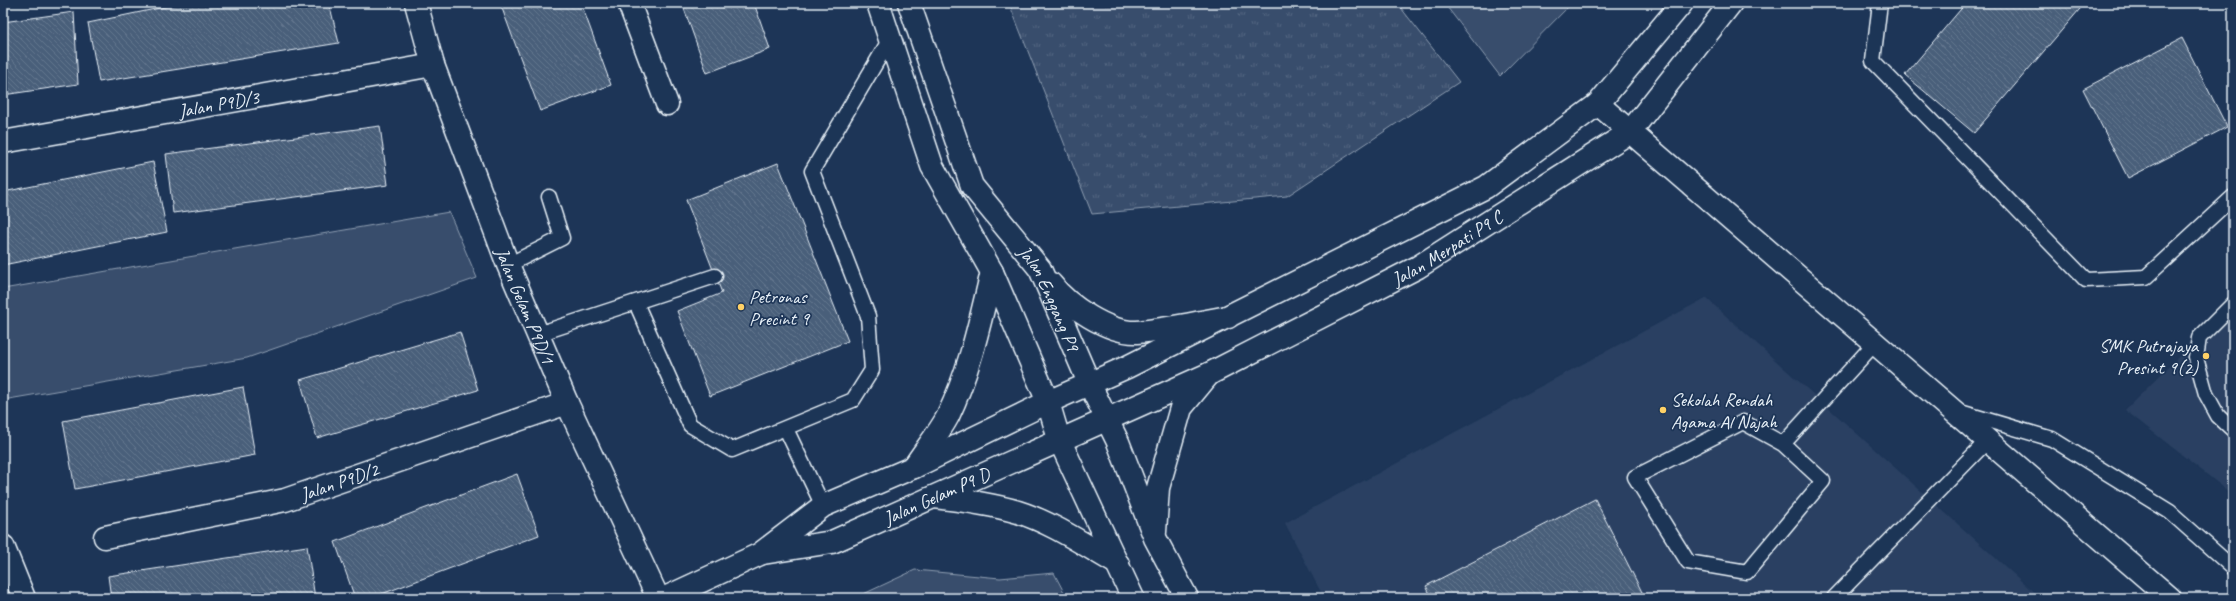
<svg xmlns="http://www.w3.org/2000/svg" width="2236" height="601" font-family="Caveat,sans-serif">
<defs>
<pattern id="grass-tufts" width="24" height="20" patternUnits="userSpaceOnUse"><rect width="24" height="20" fill="#374d6c"/><path d="M3 7l-1-3M5 7V3M7 7l1-3M15 17l-1-3M17 17v-4M19 17l1-3" fill="none" stroke="#546782"/></pattern>
<pattern id="building-back-hatch" width="6" height="6" patternUnits="userSpaceOnUse"><rect width="6" height="6" fill="#495e7a"/><path d="M-1 5l2 2M0 0l6 6M5-1l2 2" fill="none" stroke="#63768e"/></pattern>
</defs>
<rect width="100%" height="100%" fill="#1d3557"/>
<filter id="ink" filterUnits="userSpaceOnUse"><feTurbulence type="fractalNoise" baseFrequency=".025" numOctaves="2"/><feDisplacementMap in="SourceGraphic" scale="8" xChannelSelector="R" yChannelSelector="G"/><feConvolveMatrix kernelMatrix="1 2 1 2 8 2 1 2 1" color-interpolation-filters="sRGB"/></filter>
<g filter="url(#ink)">
<path fill="#2a4162" d="M1706,298L2040,598H1324L1285,523Z
M2233,303V495L2125,410Z"/>
<path fill="url(#grass-tufts)" stroke="#909fb2" d="M1009,3H1397L1459,82L1287,196L1092,214Z"/>
<path fill="#374d6c" stroke="#909fb2" d="M1444,3H1572L1500,76Z
M449,212L477,278L247,358L3,400V289Z
M915,570L1000,578L1054,573L1067,598H855Z"/>
<path fill="url(#building-back-hatch)" stroke="#e8f1f8" d="M184,3H329L339,43L99,82L88,23Z
M500,3H581L611,85L540,111Z
M682,3H754L770,49L707,73Z
M1966,3H2085L1974,133L1905,75Z
M74,12L78,84L3,95V22Z
M2182,38L2227,127L2128,178L2083,89Z
M380,126L388,185L173,213L166,154Z
M153,162L167,232L3,265V192Z
M778,163L848,341L710,396L677,311L722,293L686,200Z
M460,332L478,390L317,438L300,380Z
M243,387L255,455L75,489L63,421Z
M517,474L539,535L371,598H355L335,542Z
M1595,499L1645,598H1432L1426,586Z
M307,546L315,598H111L108,576Z"/>
<g fill="none" stroke-linecap="round" stroke-linejoin="round">
<defs>
<path id="service" d="M1880,3L1873,61L2086,280L2146,277L2233,197
M508,265L562,238L549,197
M636,303L690,425L732,450L853,400L872,370L868,316L812,171L890,39
M2233,304L2199,338L2196,358L2206,394L2218,416L2233,430
M538,334L715,276
M1960,412L2052,439L2170,512L2233,568
M1743,422L1783,444L1823,481L1747,572L1688,562L1635,477Z
M786,429L823,506
M1783,444L1875,343
M1834,598L1988,440"/>
<g id="minor">
<path id="s1" d="M416,3L433,65L508,265L567,403L658,598"/>
<path d="M629,3L667,104"/>
<path id="s2" d="M3,142L433,65"/>
<path id="s3" d="M105,537L285,500L567,403"/>
</g>
<g id="tertiary">
<path d="M1598,104L2170,598"/>
<path d="M3,546L24,598"/>
<path id="s4" d="M763,553L832,542L1209,374L1418,267L1630,132L1731,3"/>
<path d="M665,598L760,554L823,506L914,467L1048,402L1127,367L1486,187L1598,104L1682,3"/>
</g>
<g id="secondary">
<path d="M878,3L932,166L992,272L1048,402L1059,439L1133,598"/>
<path id="s5" d="M909,3L972,186L1040,269L1089,383L1118,442L1155,538L1187,598"/>
<path d="M1051,284C1068,306 1108,333 1137,332C1167,330 1198,322 1228,317"/>
<path d="M914,467C925,450 939,433 948,416C970,370 980,321 992,272"/>
<path d="M934,497C962,500 991,504 1018,512C1053,523 1086,546 1118,564"/>
<path d="M1155,532L1158,488L1181,408L1209,374"/>
</g>
</defs>
<use href="#service" stroke="#e8f1f8" stroke-width="17"/>
<use href="#minor" stroke="#e8f1f8" stroke-width="25"/>
<use href="#tertiary" stroke="#e8f1f8" stroke-width="25"/>
<use href="#secondary" stroke="#e8f1f8" stroke-width="25"/>
<use href="#service" stroke="#1d3557" stroke-width="14"/>
<use href="#minor" stroke="#1d3557" stroke-width="22"/>
<use href="#tertiary" stroke="#1d3557" stroke-width="22"/>
<use href="#secondary" stroke="#1d3557" stroke-width="22"/>
</g>
</g>
<g fill="#ffd166" stroke="#1d3557" stroke-width="1.5">
<circle cx="741" cy="307" r="4"/>
<circle cx="2206" cy="356" r="4"/>
<circle cx="1663" cy="410" r="4"/>
</g>
<g text-anchor="middle" stroke-width="3.5" stroke-linejoin="round" paint-order="stroke">
<g font-size="19" fill="#e8f1f8" stroke="#1d3557">
<text dy="7" stroke="none"><textPath href="#s2" startOffset="219">Jalan P9D/3</textPath></text>
<text dy="7" stroke="none"><textPath href="#s4" startOffset="752">Jalan Merpati P9 C</textPath></text>
<text dy="7" stroke="none"><textPath href="#s5" startOffset="331">Jalan Enggang P9</textPath></text>
<text dy="7" stroke="none"><textPath href="#s1" startOffset="322">Jalan Gelam P9D/1</textPath></text>
<text dy="7" stroke="none"><textPath href="#s3" startOffset="241">Jalan P9D/2</textPath></text>
<text dy="7" stroke="none"><textPath href="#s4" startOffset="184">Jalan Gelam P9 D</textPath></text>
</g>
<g font-size="19" fill="#e8f1f8" stroke="#1d3557" text-anchor="start">
<text x="749" y="303">Petronas<tspan x="749" dy="22">Precint 9</tspan></text>
<text x="2198" y="352" text-anchor="end">SMK Putrajaya<tspan x="2198" dy="22">Presint 9(2)</tspan></text>
<text x="1671" y="406">Sekolah Rendah<tspan x="1671" dy="22">Agama Al Najah</tspan></text>
</g>
</g>
<rect width="2236" height="601" fill="none" stroke="#1d3557" stroke-width="16"/>
<rect x="8" y="8" width="2220" height="585" fill="none" stroke="#e8f1f8" stroke-width="1.5" filter="url(#ink)"/>
</svg>
